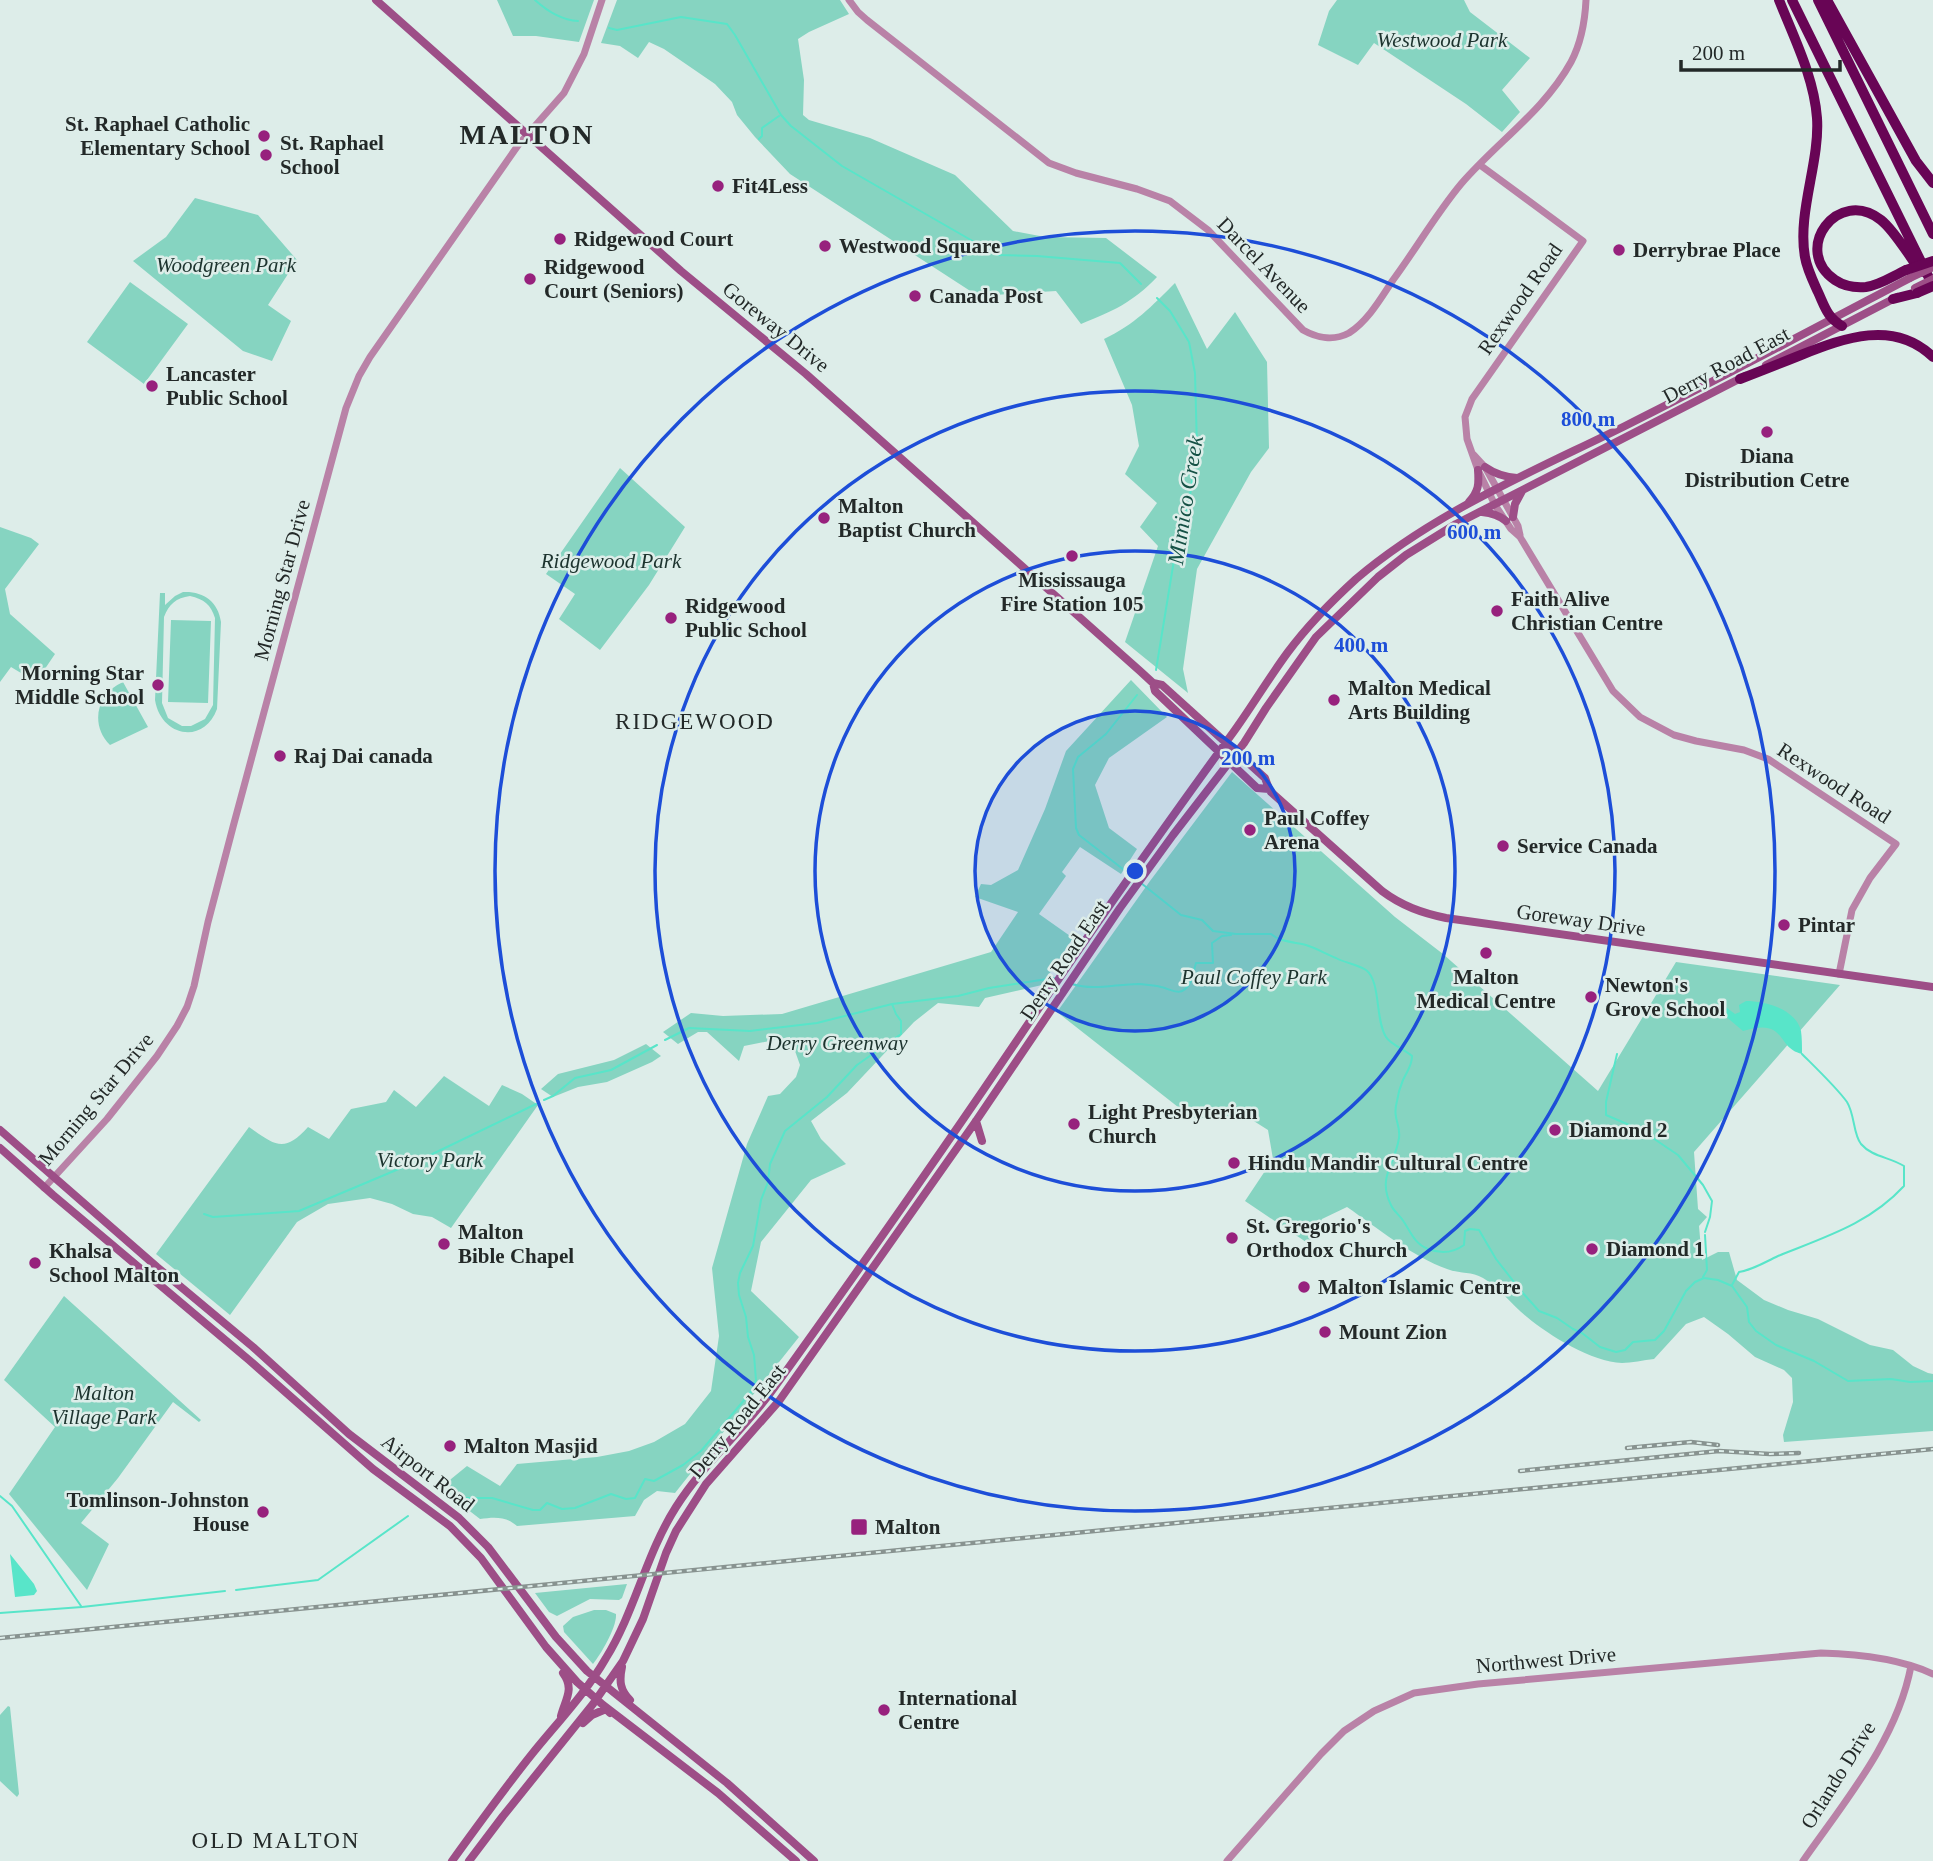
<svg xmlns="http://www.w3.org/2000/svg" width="1933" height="1861" font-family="Georgia,serif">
<rect width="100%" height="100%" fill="#ddede9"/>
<path fill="#86d4c1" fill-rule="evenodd" d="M497,0H594L579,42L536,36H513Z
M617,0H840L849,14L809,32L798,39L804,80L803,115L809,120L870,138L955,175L1013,231L1045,237L1106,238L1157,277C1132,303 1113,311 1081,324L1056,291L978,296L790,174L755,137L737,115L732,102L715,84L664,49L649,42L638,58L620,46L601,43Z
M1337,0H1464L1470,12L1530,58L1502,90L1520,112L1502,132L1466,104L1374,43L1358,65L1318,45L1329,11Z
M195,198L258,215L297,260L268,305L291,321L272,361L243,351L133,261L166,237Z
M130,282L188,324L144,384L87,342Z
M1175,283L1207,349L1235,312L1267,362L1269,448L1251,472L1197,569L1183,669L1188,693L1125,642L1158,546L1140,527L1157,503L1125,474L1139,446L1132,405L1104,339C1134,325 1152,306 1175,283Z
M620,468L685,527L649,585L600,650L559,619L575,594L546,574Z
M0,527L31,538L39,544L5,589L10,614L55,654L36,682L11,667L0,682Z
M183,592C203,591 218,601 221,622L217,709C204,745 161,737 155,700L160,593H165V605L175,596ZM190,596C204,599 211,605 215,618L213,705L205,719L191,726H182L168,718L162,703L164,617C169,604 176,598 190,596Z
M171,620L211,621L208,703L168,702Z
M1131,680L1167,717L1109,758L1095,785L1109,828L1137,849L1121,874L1080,847L1062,872L1066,876L1039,914L1073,938L1042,985L985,998L979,1007L938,1003L914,1022L847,1093L811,1121L821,1139L846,1164L811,1180L761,1242L751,1291L799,1337L675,1493L657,1491L644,1500L635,1516L517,1526C506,1516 494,1517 480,1519L440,1488L467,1466L500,1486L517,1464L597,1457L629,1451L654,1442L685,1424L711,1391L719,1336L712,1268L747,1144L768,1096L780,1094L796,1077L800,1065L790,1037L744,1046L739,1061L707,1032H698L678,1044L663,1032L691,1013L723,1016L782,1014L991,952L1018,912L975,897L981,884L991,885L1018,870L1045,809L1066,751Z
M123,682L148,727L110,745C90,725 96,694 123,682Z
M1232,772L1395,917L1443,954L1598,1091L1676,962L1840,985L1694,1152L1698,1209L1707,1217L1699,1226L1702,1260L1718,1252H1729L1737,1280L1764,1300L1788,1310L1818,1319L1870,1345L1893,1350L1913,1366L1928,1373L1933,1374V1431L1784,1442L1783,1435L1793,1402L1792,1378L1784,1370L1755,1357L1728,1334L1704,1317L1686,1324L1654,1359C1644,1360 1631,1363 1622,1363C1592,1362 1550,1336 1527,1317C1512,1305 1499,1287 1483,1278C1471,1271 1459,1274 1447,1269C1413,1257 1376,1227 1347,1207L1322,1219L1309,1244L1245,1201L1273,1159L1268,1130L1249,1118H1192L1057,1012L1150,881Z
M646,1044L661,1056L652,1062L607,1082L578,1087L553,1097L541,1089L558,1074L614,1060Z
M444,1076L489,1106L502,1085L522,1094L538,1105L451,1228L432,1217L413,1214L392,1204L370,1198L328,1204L297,1222L230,1315L156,1254L249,1127C275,1145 284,1154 308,1127L329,1139L351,1109L386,1102L394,1090L416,1107Z
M64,1296L201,1420L199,1422L173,1402L118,1478L81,1523L109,1544L87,1590L9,1494L55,1427L4,1380Z
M627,1584L622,1598L619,1600L590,1599L557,1616L549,1612L535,1593Z
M594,1610H606L616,1614C617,1627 601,1654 593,1664L564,1632L563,1626L573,1617Z
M8,1706L10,1707L19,1794L17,1797L0,1781V1715Z"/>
<path fill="#58e5c9" d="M1746,1001C1765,1001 1796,1009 1801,1031C1802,1038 1802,1046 1802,1054C1775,1048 1788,1017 1743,1031L1711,1004L1723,1005L1735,1014L1740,1012L1739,1005Z
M10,1554L34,1584L37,1591L34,1595L15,1597Z"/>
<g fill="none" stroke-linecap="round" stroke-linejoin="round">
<path stroke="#58e5c9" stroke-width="2" d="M535,0C547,11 562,20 578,21
M609,28L617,30L681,17L727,24L735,35L781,115L791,126L842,166L997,255L1037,256L1120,263L1141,284
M759,139L762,136V128L779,116
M1156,670L1174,560L1189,502L1197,448L1195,373L1189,342L1170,311L1157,298
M1128,873L1079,835L1076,828L1073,769L1078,757L1106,734L1137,695
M1141,883L1181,915L1202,920L1213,931L1236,934H1271C1280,942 1294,942 1306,945C1316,948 1326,954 1336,958C1345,963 1357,964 1366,970C1381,981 1375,1020 1386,1037C1390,1044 1405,1050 1412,1056C1412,1066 1407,1071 1403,1080C1400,1087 1398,1094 1397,1101C1392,1119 1401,1124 1399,1138C1395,1165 1377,1177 1391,1205C1394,1212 1400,1215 1404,1222C1411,1233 1415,1244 1428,1249C1441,1254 1453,1253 1464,1245L1465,1231L1470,1229L1479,1230L1496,1259L1521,1291L1539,1311L1557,1318L1573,1329L1582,1333L1600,1347L1616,1352L1625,1350L1633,1342L1655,1340L1664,1331L1686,1291L1695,1282L1704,1278L1718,1280L1732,1286L1747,1307L1749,1322L1756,1331L1776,1345L1814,1361L1848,1381L1891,1379L1910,1382L1933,1381
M1072,984C1094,991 1116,984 1139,984C1146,985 1154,985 1161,987C1168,988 1175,994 1182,991C1192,987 1193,972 1196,963H1213L1212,943L1222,936L1231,935
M665,1040L689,1028L750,1031L817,1023L892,1004L958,996L989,988L1054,978
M1617,1054L1606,1102V1115L1641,1130L1678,1155L1703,1185L1712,1201L1710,1217L1705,1232
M544,1100L553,1096L575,1078L611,1070L657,1045
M204,1214L213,1217L299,1211L420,1160L536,1104
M1703,1277L1707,1270L1705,1235
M1732,1285L1739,1272C1753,1270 1765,1262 1778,1256C1825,1237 1869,1224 1904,1186V1166C1890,1157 1872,1157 1861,1144C1853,1134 1855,1115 1847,1102C1837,1088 1815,1067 1802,1054
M0,1496L12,1506L81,1606
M447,1498H492L533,1510H540L547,1503L562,1509L575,1508L611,1494L626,1499L635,1498L645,1479L654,1481L683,1465L701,1451L751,1392L756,1380L754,1355L748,1337L746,1317L739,1295L738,1283L740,1273L753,1246L761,1200L768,1182L770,1164L785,1131L827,1097L857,1065L901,1034V1021L896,1014L892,1004
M236,1590L318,1580L408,1516
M0,1613L82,1607L225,1591"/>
<path stroke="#b982a7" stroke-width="7" d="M849,0L858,12L867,20L1049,163L1076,173L1137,189L1170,201L1208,230L1303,330C1317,338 1334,341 1349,333C1368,321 1381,298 1393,280C1416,249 1436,214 1461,184C1497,142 1544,111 1571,62C1581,43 1585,21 1586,0
M1480,165L1583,241L1472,399L1465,417L1467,439L1478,470L1495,505L1511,529L1520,537L1613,691L1640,717L1674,735L1696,741L1744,750L1768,759L1896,844L1870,878L1852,910L1839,974
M1474,455L1485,467L1518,526L1520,535
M44,1188L107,1119L157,1056L177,1026L187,1007L194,986L208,922L233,827L346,408L359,376L370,357L519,144L564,93L584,54L602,0
M1227,1861L1321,1754L1344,1731L1374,1711L1414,1693L1478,1684L1821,1653C1858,1654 1899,1658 1933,1674
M1803,1861C1845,1801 1897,1740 1911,1666"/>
<path stroke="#9d4e87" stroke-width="8" d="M376,0L681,271L806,374L1140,671L1153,683L1162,685L1265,778L1269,789L1271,792L1382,891C1402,906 1422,913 1446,918L1933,987
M1766,365L1897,297
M1485,467C1495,474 1504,477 1517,478
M1469,502C1479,491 1479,484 1478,470
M1482,512C1492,513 1499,515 1506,521
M1513,517L1515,504L1522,491
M1153,683L1155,691L1257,788L1269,789
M976,1121L982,1141
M0,1130L157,1267L253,1347L349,1434L459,1518L488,1547L556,1637L587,1671L727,1783L814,1861
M0,1148L53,1195L249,1360L373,1469L450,1526L481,1558L546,1647L577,1682L603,1705L718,1793L796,1861
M622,1667C619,1681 620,1690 630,1700
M561,1716C565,1700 575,1689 563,1673
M583,1723L592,1715L606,1709L610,1713
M452,1861C478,1825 504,1789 532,1754C557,1723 586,1693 606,1658C635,1611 646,1554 676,1507C703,1464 744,1430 774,1388C858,1271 941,1153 1022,1033C1090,932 1160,833 1232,734C1251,708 1268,679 1288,652C1306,628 1334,599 1356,579C1435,512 1532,472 1625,426C1721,378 1815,328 1910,278
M469,1861L503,1816L593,1704L623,1661L643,1619L666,1553L676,1531L706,1484L779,1401L976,1121L1120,908L1173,835L1244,743L1266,708L1316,637L1378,577L1406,555L1456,524L1745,376"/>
<path stroke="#680555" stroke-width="10" d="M1779,0C1794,38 1814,77 1817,118C1820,162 1797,213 1805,257C1807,269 1813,281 1818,292C1825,307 1827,317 1842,326
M1792,0L1933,286
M1818,0L1933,234
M1827,0L1916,161L1933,183
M1906,270C1893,276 1880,285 1866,287C1855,288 1844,286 1835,280C1791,250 1838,186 1881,220C1894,230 1910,257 1921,272
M1893,299L1917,293
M1740,379C1761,371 1781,363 1801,355C1844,338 1894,319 1933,357"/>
<defs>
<path id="rail" d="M1627,1448L1691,1442L1718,1445
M1520,1471L1719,1451L1770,1454L1799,1453
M0,1638L1933,1449"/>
</defs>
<use href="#rail" stroke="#889390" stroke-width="4.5"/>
<use href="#rail" stroke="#ddede9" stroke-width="2" stroke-dasharray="5" stroke-linecap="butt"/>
<path stroke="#9d4e87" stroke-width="8" d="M1910,278L1933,267
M1915,288L1933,279"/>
<path stroke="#680555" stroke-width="10" d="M1906,270L1933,261
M1917,293L1933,286"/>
</g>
<circle cx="1135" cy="871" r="160" fill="#1d4ed8" fill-opacity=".12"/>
<g fill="none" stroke="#1d4ed8" stroke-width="3.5">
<circle cx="1135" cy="871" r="160"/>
<circle cx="1135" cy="871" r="320"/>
<circle cx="1135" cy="871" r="480"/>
<circle cx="1135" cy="871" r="640"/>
</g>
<g fill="#97217d" stroke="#ddede9" stroke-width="2.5">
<circle cx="264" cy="136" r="7"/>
<circle cx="266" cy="155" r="7"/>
<circle cx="718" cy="186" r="7"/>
<circle cx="560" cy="239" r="7"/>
<circle cx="825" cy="246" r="7"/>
<circle cx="1619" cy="250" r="7"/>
<circle cx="530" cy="279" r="7"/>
<circle cx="915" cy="296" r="7"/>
<circle cx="152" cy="386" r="7"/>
<circle cx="1767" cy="432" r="7"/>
<circle cx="824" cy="518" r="7"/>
<circle cx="1072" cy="556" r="7"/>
<circle cx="1497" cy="611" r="7"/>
<circle cx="671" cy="618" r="7"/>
<circle cx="158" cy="685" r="7"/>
<circle cx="1334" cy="700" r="7"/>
<circle cx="280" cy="756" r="7"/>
<circle cx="1250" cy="830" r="7"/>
<circle cx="1503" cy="846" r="7"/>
<circle cx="1784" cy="925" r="7"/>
<circle cx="1486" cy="953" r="7"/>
<circle cx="1591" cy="997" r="7"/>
<circle cx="1074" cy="1124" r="7"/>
<circle cx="1555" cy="1130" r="7"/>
<circle cx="1234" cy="1163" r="7"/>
<circle cx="1232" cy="1238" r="7"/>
<circle cx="444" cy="1244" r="7"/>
<circle cx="1592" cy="1249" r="7"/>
<circle cx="35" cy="1263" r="7"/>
<circle cx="1304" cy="1287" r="7"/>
<circle cx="1325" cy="1332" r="7"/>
<circle cx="450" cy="1446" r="7"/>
<circle cx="263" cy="1512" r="7"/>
<rect x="850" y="1518" width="18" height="18" rx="3.5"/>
<circle cx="884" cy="1710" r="7"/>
</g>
<g text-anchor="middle" stroke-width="5" stroke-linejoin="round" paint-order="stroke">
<g font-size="21" font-style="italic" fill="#1c332e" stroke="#ddede9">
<text x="1442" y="47">Westwood Park</text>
<text x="226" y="272">Woodgreen Park</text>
<text x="611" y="568">Ridgewood Park</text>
<text x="1254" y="984">Paul Coffey Park</text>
<text x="837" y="1050">Derry Greenway</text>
<text x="430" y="1167">Victory Park</text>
<text x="104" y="1400">Malton<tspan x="104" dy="24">Village Park</tspan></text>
</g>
<g font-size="21" font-weight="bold" fill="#232928" stroke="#ddede9" text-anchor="start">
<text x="250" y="131" text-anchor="end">St. Raphael Catholic<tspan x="250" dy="24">Elementary School</tspan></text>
<text x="280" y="150">St. Raphael<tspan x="280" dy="24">School</tspan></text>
<text x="732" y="193">Fit4Less</text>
<text x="574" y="246">Ridgewood Court</text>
<text x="839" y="253">Westwood Square</text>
<text x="1633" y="257">Derrybrae Place</text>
<text x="544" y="274">Ridgewood<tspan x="544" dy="24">Court (Seniors)</tspan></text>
<text x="929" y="303">Canada Post</text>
<text x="166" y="381">Lancaster<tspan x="166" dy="24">Public School</tspan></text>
<text x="1767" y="463" text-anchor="middle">Diana<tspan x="1767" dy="24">Distribution Cetre</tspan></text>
<text x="838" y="513">Malton<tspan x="838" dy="24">Baptist Church</tspan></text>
<text x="1072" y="587" text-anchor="middle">Mississauga<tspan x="1072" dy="24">Fire Station 105</tspan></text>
<text x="1511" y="606">Faith Alive<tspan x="1511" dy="24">Christian Centre</tspan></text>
<text x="685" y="613">Ridgewood<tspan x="685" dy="24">Public School</tspan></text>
<text x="144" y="680" text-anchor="end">Morning Star<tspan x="144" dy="24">Middle School</tspan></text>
<text x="1348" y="695">Malton Medical<tspan x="1348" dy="24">Arts Building</tspan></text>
<text x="294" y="763">Raj Dai canada</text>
<text x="1264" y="825">Paul Coffey<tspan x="1264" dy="24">Arena</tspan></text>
<text x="1517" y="853">Service Canada</text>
<text x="1798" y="932">Pintar</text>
<text x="1486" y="984" text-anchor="middle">Malton<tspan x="1486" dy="24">Medical Centre</tspan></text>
<text x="1605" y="992">Newton's<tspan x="1605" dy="24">Grove School</tspan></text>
<text x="1088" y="1119">Light Presbyterian<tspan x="1088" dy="24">Church</tspan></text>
<text x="1569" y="1137">Diamond 2</text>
<text x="1248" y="1170">Hindu Mandir Cultural Centre</text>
<text x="1246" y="1233">St. Gregorio's<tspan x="1246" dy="24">Orthodox Church</tspan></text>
<text x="458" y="1239">Malton<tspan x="458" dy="24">Bible Chapel</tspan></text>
<text x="1606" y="1256">Diamond 1</text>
<text x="49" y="1258">Khalsa<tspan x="49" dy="24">School Malton</tspan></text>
<text x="1318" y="1294">Malton Islamic Centre</text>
<text x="1339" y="1339">Mount Zion</text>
<text x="464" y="1453">Malton Masjid</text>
<text x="249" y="1507" text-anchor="end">Tomlinson-Johnston<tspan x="249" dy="24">House</tspan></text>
<text x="875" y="1534">Malton</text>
<text x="898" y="1705">International<tspan x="898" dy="24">Centre</tspan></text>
</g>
<g font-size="21" fill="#232928" stroke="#ddede9">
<text transform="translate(1264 265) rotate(46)" y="7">Darcel Avenue</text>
<text transform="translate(1520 299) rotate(-55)" y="7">Rexwood Road</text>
<text transform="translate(776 327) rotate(39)" y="7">Goreway Drive</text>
<text transform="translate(1726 365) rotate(-28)" y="7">Derry Road East</text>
<text transform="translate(282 580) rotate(-75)" y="7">Morning Star Drive</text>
<text transform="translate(1834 783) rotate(33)" y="7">Rexwood Road</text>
<text transform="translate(1581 920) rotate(8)" y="7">Goreway Drive</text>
<text transform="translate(1064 960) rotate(-56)" y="7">Derry Road East</text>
<text transform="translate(96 1099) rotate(-50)" y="7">Morning Star Drive</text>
<text transform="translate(737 1421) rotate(-51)" y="7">Derry Road East</text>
<text transform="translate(428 1473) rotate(38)" y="7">Airport Road</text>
<text transform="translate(1546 1660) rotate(-5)" y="7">Northwest Drive</text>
<text transform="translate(1838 1775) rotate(-58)" y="7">Orlando Drive</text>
</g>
<g font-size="23" font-style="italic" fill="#155145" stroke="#ddede9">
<text transform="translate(1185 500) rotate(-81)" y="8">Mimico Creek</text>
</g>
<g font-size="23" letter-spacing="2" fill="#232928" stroke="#ddede9">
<text x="695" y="729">RIDGEWOOD</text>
<text x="276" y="1848">OLD MALTON</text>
</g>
<g font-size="28" font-weight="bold" letter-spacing="2" fill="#232928" stroke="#ddede9">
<text x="527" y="144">MALTON</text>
</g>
</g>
<circle cx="1135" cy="871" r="10" fill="#1d4ed8" stroke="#ddede9" stroke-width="3.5"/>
<g font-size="21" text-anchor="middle" font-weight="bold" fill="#1d4ed8" stroke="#ddede9" stroke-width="5" stroke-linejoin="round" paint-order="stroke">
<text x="1588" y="426">800 m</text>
<text x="1474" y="539">600 m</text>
<text x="1361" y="652">400 m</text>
<text x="1248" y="765">200 m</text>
</g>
<path d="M1681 60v10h159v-10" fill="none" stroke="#232928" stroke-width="3.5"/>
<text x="1692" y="60" font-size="21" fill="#232928" stroke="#ddede9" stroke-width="5" paint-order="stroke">200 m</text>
</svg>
